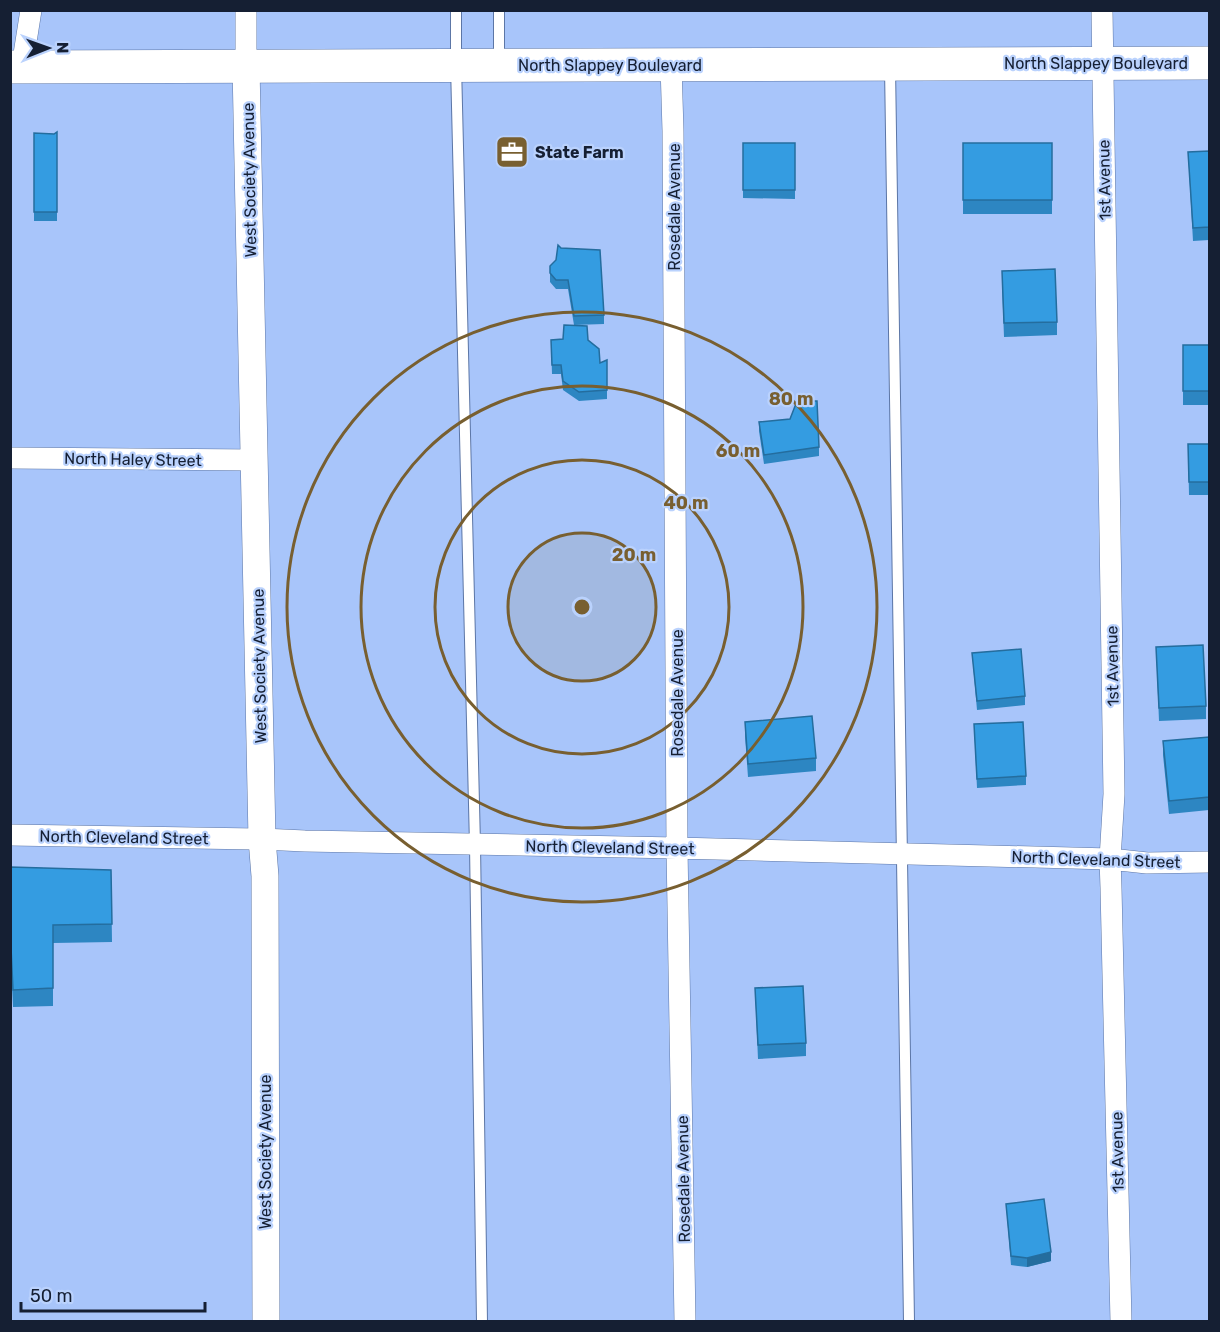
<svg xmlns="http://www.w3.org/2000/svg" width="1220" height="1332" font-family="Rubik,sans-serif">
<rect width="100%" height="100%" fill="#a8c5fa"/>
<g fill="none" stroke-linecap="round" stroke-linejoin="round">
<defs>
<path id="service" d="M456,10V65L475,845L482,1322
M499,10V62
M890,67L909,1322"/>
<path id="minor" d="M246,10V66
M1102,10L1114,794L1110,859L1111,888L1121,1322
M671,65L673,131L677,848L685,1322
M22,67L31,10
M10,458L255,460
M10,835L262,839L305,841L677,848L1110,859L1147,863L1210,862"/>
<path id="tertiary" d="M246,66L262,839L265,876L266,1322"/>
<path id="primary" d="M10,67L1210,63"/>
</defs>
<use href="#service" stroke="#5c76a6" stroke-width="12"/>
<use href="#minor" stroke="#5c76a6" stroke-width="22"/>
<use href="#tertiary" stroke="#5c76a6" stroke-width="28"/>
<use href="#primary" stroke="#5c76a6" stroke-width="34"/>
<use href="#service" stroke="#fff" stroke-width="10"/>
<use href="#minor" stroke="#fff" stroke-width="21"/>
<use href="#tertiary" stroke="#fff" stroke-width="27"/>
<use href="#primary" stroke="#fff" stroke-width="33"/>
</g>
<path fill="#2d86c2" d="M57,132V221H34V133L54,134Z
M743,143H795V199L743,198Z
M963,143H1052V214H963Z
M1209,151V240L1193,241L1188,152Z
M556,260L604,315V324L574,325L568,289H556L550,282V266Z
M1002,284L1057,322V335L1004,337Z
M563,339L588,340L600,363L607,360V399L579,401L563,390L561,374H552L551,340Z
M1183,345H1209V405H1183Z
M759,422L819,447V456L764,464L759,431Z
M1188,444H1209V495H1189Z
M1156,647L1206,706V719L1159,721Z
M972,653L1025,696V705L977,710Z
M745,722L816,758V771L748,777L745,736Z
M974,724L1026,776V785L977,788Z
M1209,737V810L1169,814L1163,755V741Z
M10,867L111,870L112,942L53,943V1006L13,1007L10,943Z
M755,988L806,1043V1056L758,1059Z
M1006,1204L1051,1261L1027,1267L1011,1265Z"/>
<path fill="#246d9e" d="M1051,1252V1261L1027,1267V1258Z"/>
<path fill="#349ce1" stroke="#246d9e" stroke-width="1.5" d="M57,132V212H34V133L54,134Z
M743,143H795V190H743Z
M963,143H1052V200H963Z
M1209,151V227L1193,228L1188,152Z
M558,245L561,248L600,250L604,315L574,316L568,280H556L550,273V266L556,260Z
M1055,269L1057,322L1004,323L1002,271Z
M564,325L587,326L588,340L599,349L600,363L607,360V390L579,392L563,381L561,365H552L551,340L563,339Z
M1183,345H1209V391H1183Z
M797,401H817L819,447L764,455L759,422L790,419Z
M1188,444H1209V482H1189Z
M1203,645L1206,706L1159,708L1156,647Z
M1021,649L1025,696L977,701L972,653Z
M812,716L816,758L748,764L745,722Z
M1023,722L1026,776L977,779L974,724Z
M1209,737V797L1169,801L1163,741Z
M10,867L111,870L112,924L53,925V988L13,990L10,926Z
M803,986L806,1043L758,1045L755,988Z
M1044,1199L1051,1252L1027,1258L1011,1256L1006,1204Z"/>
<circle cx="582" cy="607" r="74" fill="#785f30" fill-opacity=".12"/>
<g fill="none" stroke="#785f30" stroke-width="3">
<circle cx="582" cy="607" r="74"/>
<circle cx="582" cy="607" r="147"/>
<circle cx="582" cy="607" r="221"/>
<circle cx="582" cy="607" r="295"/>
</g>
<defs>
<symbol id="office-square" viewBox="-11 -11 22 22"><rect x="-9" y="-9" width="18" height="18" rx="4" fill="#785f30" stroke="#bad2fd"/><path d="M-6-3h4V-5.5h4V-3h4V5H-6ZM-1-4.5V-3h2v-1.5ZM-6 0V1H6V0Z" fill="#fff"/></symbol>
</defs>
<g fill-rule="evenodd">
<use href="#office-square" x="493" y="133" width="38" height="38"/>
</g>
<g text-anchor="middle" stroke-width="4.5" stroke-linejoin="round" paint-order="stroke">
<g font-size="16" fill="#151f33" stroke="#bad2fd">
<text x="1096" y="69">North Slappey Boulevard</text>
<text x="610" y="71">North Slappey Boulevard</text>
<text transform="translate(249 180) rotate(-91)" y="6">West Society Avenue</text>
<text transform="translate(1104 180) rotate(-91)" y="6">1st Avenue</text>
<text transform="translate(674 207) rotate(-90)" y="6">Rosedale Avenue</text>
<text transform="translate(133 459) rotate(1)" y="6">North Haley Street</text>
<text transform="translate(259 666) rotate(-91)" y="6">West Society Avenue</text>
<text transform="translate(1112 666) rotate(-91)" y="6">1st Avenue</text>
<text transform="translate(677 693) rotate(-90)" y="6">Rosedale Avenue</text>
<text transform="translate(124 837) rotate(1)" y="6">North Cleveland Street</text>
<text transform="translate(610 847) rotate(1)" y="6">North Cleveland Street</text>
<text transform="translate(1096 859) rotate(2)" y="6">North Cleveland Street</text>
<text transform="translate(265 1152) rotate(-90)" y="6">West Society Avenue</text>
<text transform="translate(1117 1152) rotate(-91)" y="6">1st Avenue</text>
<text transform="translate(683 1179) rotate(-91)" y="6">Rosedale Avenue</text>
</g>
<g font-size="16" font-weight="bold" fill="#151f33" stroke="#bad2fd" text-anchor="start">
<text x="535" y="158">State Farm</text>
</g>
</g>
<circle cx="582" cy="607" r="9" fill="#785f30" stroke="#bad2fd" stroke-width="3"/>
<g font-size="18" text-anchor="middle" font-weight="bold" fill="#785f30" stroke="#bad2fd" stroke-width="4.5" stroke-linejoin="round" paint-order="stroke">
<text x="791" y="405">80 m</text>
<text x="738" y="457">60 m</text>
<text x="686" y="509">40 m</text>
<text x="634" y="561">20 m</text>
</g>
<rect width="1220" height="1332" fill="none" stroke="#151f33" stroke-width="24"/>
<g transform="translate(48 48) rotate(89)" stroke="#bad2fd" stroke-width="4.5" paint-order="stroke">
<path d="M0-4.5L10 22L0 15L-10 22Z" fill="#151f33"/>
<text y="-9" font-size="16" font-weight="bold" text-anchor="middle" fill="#151f33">N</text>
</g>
<path d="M21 1302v9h184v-9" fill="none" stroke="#151f33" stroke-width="3"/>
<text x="30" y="1302" font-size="18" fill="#151f33" stroke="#bad2fd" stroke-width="4.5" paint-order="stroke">50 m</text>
</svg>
